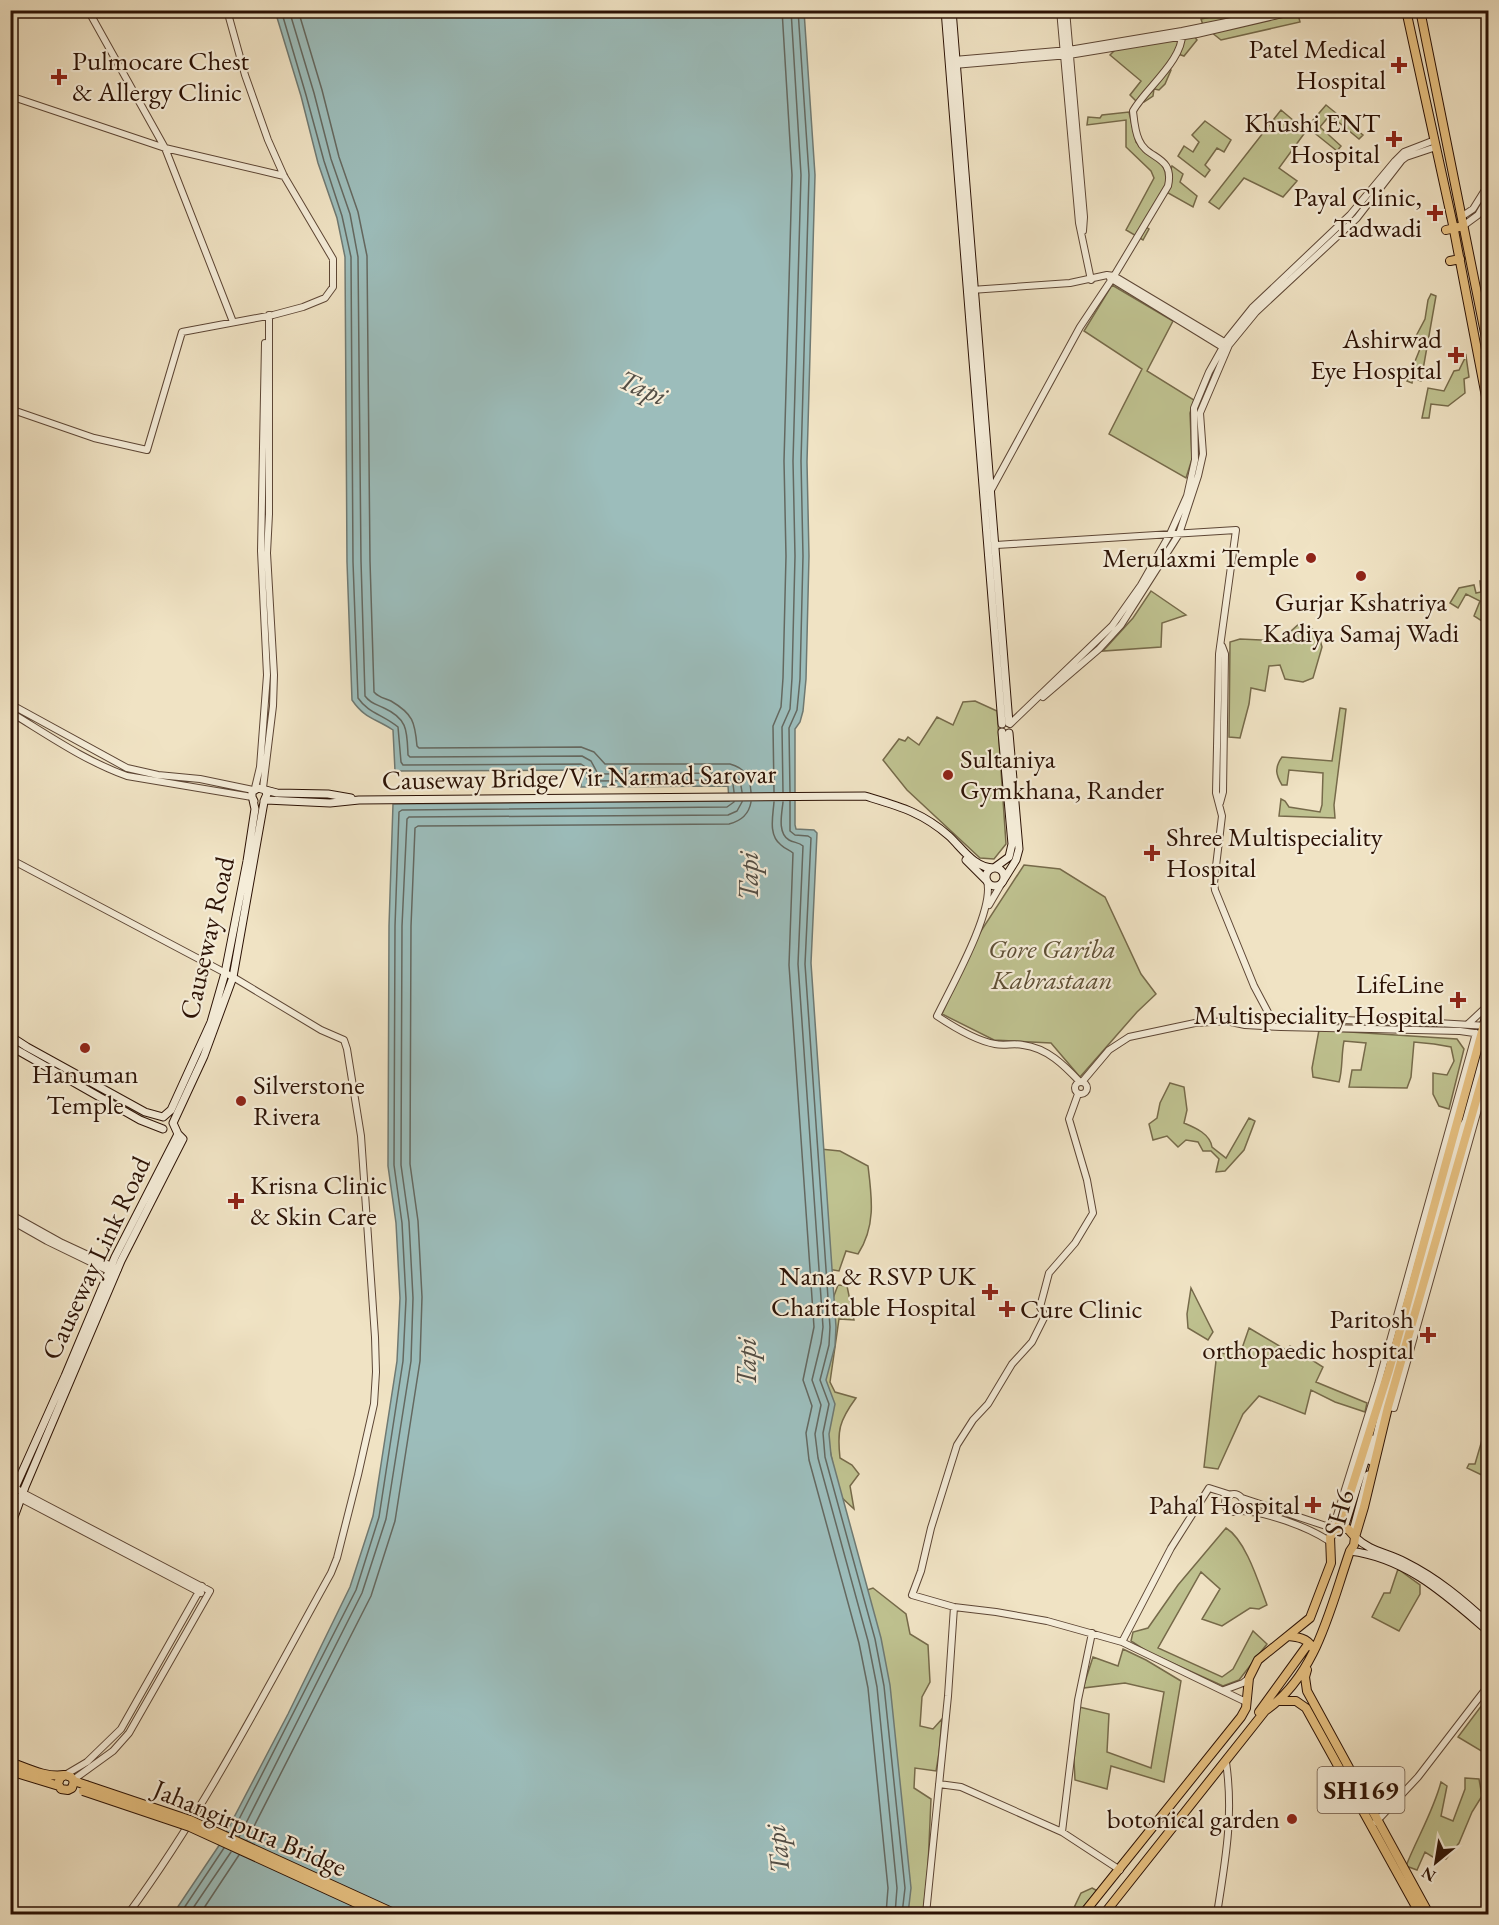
<svg xmlns="http://www.w3.org/2000/svg" width="1499" height="1925" font-family="'EB Garamond',serif">
<rect width="100%" height="100%" fill="#f0e3c4"/>
<filter id="stains"><feTurbulence type="fractalNoise" baseFrequency=".00333" numOctaves="4"/><feColorMatrix values="0 0 0 0 .2 0 0 0 0 .09 0 0 0 0 .02 0 0 0 .5 -.17"/></filter>
<radialGradient id="worn" r=".72"><stop offset=".6" stop-color="#630" stop-opacity="0"/><stop offset="1" stop-color="#630" stop-opacity=".3"/></radialGradient>
<path fill="#bfc290" stroke="#766a4a" stroke-width="1.5" d="M1240,11H1276L1203,25L1201,19Z
M1298,14L1300,22L1221,40L1211,32Z
M1194,36L1197,40L1184,56L1175,53L1167,65L1171,70L1165,84L1159,90L1154,89L1153,96L1144,102L1136,101L1130,95L1141,81L1110,55L1116,49Z
M1326,105L1363,135L1359,139L1330,115L1320,127L1341,146L1337,151L1307,127Z
M1281,110L1306,131L1279,168L1297,181L1283,197L1244,178L1219,209L1209,202Z
M1129,112L1136,142L1164,167L1171,169L1172,166L1183,174L1180,182L1197,196L1193,207L1163,190L1143,225L1149,229L1143,240L1126,230L1154,178L1151,171L1126,147V120L1087,125L1088,117L1100,118L1102,115Z
M1205,121L1231,140L1224,152L1217,148L1205,165L1210,170L1205,177L1178,156L1184,146L1193,152L1199,142L1192,135Z
M1112,285L1173,321L1147,371L1194,400L1190,413L1192,459L1186,478L1109,434L1142,369L1084,331Z
M1431,294L1436,296L1421,381L1413,378L1412,383L1407,381L1422,344L1415,338L1425,319L1428,300Z
M1466,356L1469,377L1464,379L1465,393L1448,406L1431,404L1429,418H1422L1428,388L1444,391L1454,371L1459,370Z
M1480,581H1486L1488,588V625L1474,616L1480,601L1466,594L1458,608L1450,603L1459,588L1474,585L1476,593L1481,592Z
M1151,591L1186,615L1162,623L1161,647L1103,651L1133,618Z
M1300,623L1318,632L1322,647L1313,678L1303,682L1285,679L1280,665L1269,666L1265,691L1251,688L1249,704L1240,738L1229,737L1230,642L1240,639L1280,641Z
M975,701L997,711L1006,844L994,859L980,858L907,790L883,760L899,739L905,741L908,737L919,745L937,717L953,725L963,702Z
M1340,708L1346,709L1334,805L1335,818L1279,816L1281,799L1285,801L1289,807L1320,812L1322,805L1323,773L1289,770L1287,785H1282C1276,775 1274,768 1282,757L1332,761Z
M1024,865L1060,869L1105,897L1141,974L1156,994L1137,1012L1080,1077L1051,1043L994,1040L942,1014L979,934Z
M1319,1030L1457,1039L1464,1049L1449,1109L1439,1106L1433,1094V1073L1447,1075L1454,1061L1451,1047L1434,1044L1414,1042L1411,1077L1407,1088L1349,1087L1352,1070H1361L1366,1043L1344,1041C1341,1056 1343,1068 1339,1082L1313,1077L1312,1068Z
M1170,1083L1184,1087L1187,1110L1184,1123C1196,1128 1210,1134 1212,1147L1226,1158L1249,1118L1255,1121L1244,1150L1225,1171L1216,1172L1219,1159L1211,1151H1203L1198,1142L1186,1140L1178,1147L1167,1136L1153,1140L1149,1124L1157,1118L1160,1103Z
M820,1149L840,1151L868,1166C872,1198 876,1226 858,1254L846,1251L839,1271L828,1269Z
M838,1285L847,1286L854,1320L839,1319L830,1382L835,1392L856,1398C839,1421 837,1431 840,1458L852,1465L859,1474L850,1486L854,1509L839,1495L815,1376L825,1320Z
M1191,1288L1213,1332L1208,1340L1188,1328L1187,1314Z
M1249,1328L1286,1350L1290,1346L1323,1367L1316,1382L1367,1403L1365,1412L1335,1402L1311,1390L1305,1414L1259,1396L1243,1414L1218,1469L1204,1467L1217,1352L1239,1357Z
M1482,1440L1488,1443V1478L1467,1468L1469,1464H1475Z
M1226,1528C1246,1540 1259,1584 1267,1605L1259,1609L1250,1608L1222,1626L1202,1619L1220,1589L1201,1572L1158,1648L1222,1677L1233,1669L1253,1631L1267,1644L1239,1680L1223,1686L1148,1652L1131,1641L1133,1632L1148,1628L1178,1585Z
M1398,1569L1420,1585V1594L1399,1631L1372,1617L1384,1593H1390Z
M873,1588L906,1614L910,1634L928,1645L930,1682L922,1697L920,1726L933,1729L942,1719L939,1753L936,1771L915,1768L914,1788L931,1799L928,1867L923,1914H902L864,1591Z
M1123,1649L1146,1660L1181,1681L1164,1782L1111,1766L1107,1789L1075,1780L1074,1760L1079,1707L1109,1714L1107,1752L1151,1768L1164,1692L1125,1683L1083,1688L1093,1657L1118,1666Z
M1488,1697V1755L1458,1737Z
M1465,1778L1479,1779L1482,1796L1472,1812L1459,1843L1446,1859H1436L1425,1852L1417,1870L1406,1866C1417,1838 1433,1812 1441,1782L1447,1786L1441,1816L1453,1821L1465,1789Z
M1092,1888L1103,1894L1088,1914H1071L1081,1893Z"/>
<path fill="#9cbdbb" stroke="#6f7972" stroke-width="1.5" d="M275,11H804L815,175L807,462L809,556L806,679L803,711L800,722L795,729V825L796,829L814,830L817,833L811,963L836,1327L835,1346L826,1380L835,1404L829,1434L831,1455L881,1638L890,1685L911,1888L908,1914H173L220,1844L288,1714L350,1587L373,1516L397,1361L400,1298L396,1223L388,1166L389,926L393,804L729,801L728,786L581,787L582,770L395,771L393,730C375,718 365,719 352,700L347,562L345,257L337,218L318,163L301,96Z"/>
<g fill="none" stroke-linecap="round" stroke-linejoin="round">
<path stroke="#646860" stroke-width="1.5" d="M281,10L306,95L324,161L342,216L351,257L353,562L358,698C368,713 384,715 398,727L401,762L403,765L581,764L587,768V779L590,781L727,780L733,784L734,792
M289,10L314,93L331,159L350,214L358,257L361,561L365,696C371,704 376,704 384,708C408,719 407,731 408,755L410,757L582,756L591,761L598,774L730,773L740,780L742,792
M298,10L322,90L339,157L358,212L367,256L370,561L374,692C379,698 385,698 391,701C413,714 415,722 417,746L419,748L581,747L594,752L605,764H730C745,768 750,777 751,792
M774,792L773,726L781,707L783,678L786,556L784,461L792,175L782,10
M783,792L782,727L790,709L792,678L795,556L793,461L801,175L791,10
M790,792L789,728L797,710L800,679L803,556L801,461L809,175L798,10
M790,801V831L795,835L808,836L811,838L805,964L830,1327L829,1345L820,1380L829,1404L823,1433L825,1457L875,1639L884,1686L905,1888L902,1914
M774,802C773,816 768,835 781,845C785,849 790,850 793,853L789,965L814,1327L803,1380L812,1406L806,1433L809,1460L859,1643L868,1688L888,1888L886,1914
M783,802C782,813 777,833 789,840C794,843 799,842 803,846L798,964L823,1327L821,1343L812,1380L821,1405L815,1434L818,1458L868,1641L877,1687L897,1888L895,1914
M232,1833L356,1590L379,1517L403,1361L406,1299L402,1223L394,1165L395,926L399,812L402,810L727,807L734,802
M239,1837L362,1593L386,1519L411,1361L413,1298L409,1222L401,1165L402,926L407,819L409,817L728,815L737,811L742,802
M247,1840L371,1596L395,1521L420,1361L422,1297L418,1221L410,1164L411,926L415,828L418,826L729,824C741,821 749,814 751,802
M180,1914L224,1848
M189,1914L231,1852
M200,1914L239,1855"/>
<defs>
<path id="tertiary" d="M88,10L165,148L233,322
M1060,10L1079,223L1091,280
M1066,10L1084,217L1083,231
M954,60L1069,50L1182,31L1261,15
M954,65L1069,55L1197,34L1300,10
M10,96L165,148L284,176
M1461,217L1473,209L1488,185
M1463,226L1478,215L1488,198
M1110,278L1224,348
M971,290L1070,283L1107,275L1114,276L1226,343
M10,409L94,438L147,450L182,332L273,315L303,307L325,298L333,287V259L284,176L268,140L245,75L227,10
M990,492L1080,327L1114,276L1168,186C1175,155 1147,160 1139,140C1135,132 1134,120 1133,111C1145,89 1185,59 1182,31
M996,545L1236,530L1219,654L1216,793L1222,816L1214,883L1215,890L1254,986L1271,1018
M1043,697L1099,649L1121,625L1179,534L1198,476L1203,454L1200,413L1229,345L1256,312L1357,218L1402,160L1406,157L1436,147
M10,704L127,768L158,775L200,779L253,790
M10,712C48,735 85,761 127,776L252,797
M1010,724L1112,626L1141,585L1170,534L1187,496L1195,460L1194,408L1209,372L1228,338L1252,308L1350,215L1395,161L1404,152L1435,140
M255,788L260,767L267,675L261,551L265,343
M263,788L273,706L274,675L267,553L269,514V315
M1220,803L1223,792L1225,654L1222,646
M10,859L233,977L321,1030L344,1040L347,1049L361,1136L375,1337L376,1372L374,1404L358,1475L337,1558L331,1573C267,1688 206,1808 128,1914
M987,881C995,910 951,987 937,1016C952,1026 977,1041 995,1044C1004,1046 1014,1043 1023,1045C1047,1048 1064,1065 1080,1082
M989,905L1003,881
M1231,1022L1245,1025L1281,1027L1460,1031L1488,1035
M1468,1024L1483,1010
M1075 1088a6 6 0 1 1 12 0a6 6 0 1 1-12 0Z
M1082,1082L1109,1050L1129,1037L1195,1023L1228,1021L1246,1017L1437,1023L1488,1026
M1078,1094L1069,1119L1087,1180L1093,1213L1075,1243L1049,1273L1040,1307L1045,1316L1032,1342L1012,1364L988,1404L973,1420L957,1445L931,1528L921,1571L912,1595L954,1607L996,1612L1047,1621L1122,1642L1171,1548L1209,1488L1231,1495
M10,1214L62,1243L118,1269
M10,1220L47,1241L113,1273
M1388,1407L1394,1408L1488,1074
M10,1484L23,1493L210,1591L129,1733L113,1751L73,1780
M1225 1503a9 9 0 1 1 18 0a9 9 0 1 1-18 0Z
M18,1497L201,1593
M1242,1498L1335,1529
M1239,1511C1265,1511 1308,1527 1329,1541
M1333,1528L1378,1384L1476,1033
M1122,1642L1246,1702
M1224,1690L1243,1683L1249,1678
M65,1775L87,1762L121,1729L202,1586
M939,1784L961,1787L1062,1832L1120,1870
M1376,1822L1418,1777L1488,1686
M1062,1832L1078,1700L1092,1633
M926,1914L948,1696L954,1607
M1217,1914C1225,1862 1234,1816 1226,1762"/>
<path id="secondary" d="M945,10L1002,724
M952,10L1009,723
M266,800L330,803L359,800L865,796C898,806 922,812 949,836C962,848 974,868 994,868L1009,857L1012,844L1002,732
M254,801L252,797V792L258,788L277,793L328,794L351,798
M264,801L267,794L265,790
M966,860L987,881
M986 877a9 9 0 1 1 18 0a9 9 0 1 1-18 0Z
M1003,881L1016,860L1019,849L1009,733
M10,1036L27,1047L145,1112L163,1117L171,1110L211,1022L225,973L247,861L255,809L253,800
M10,1046L140,1120L163,1129
M1371,1461L1383,1409L1461,1130L1466,1121L1488,1042
M10,1499L65,1376L115,1257L178,1134
M10,1528L25,1487L121,1261L183,1139L178,1134L173,1123L204,1056L233,977L264,802
M1344,1528L1372,1439
M1353,1531L1368,1475
M1355,1537C1371,1552 1386,1552 1405,1562C1437,1578 1462,1599 1488,1623
M1350,1551C1407,1558 1447,1596 1488,1631"/>
<path id="primary" d="M1406,10L1453,225L1488,407
M1420,10L1488,348
M1446,230L1459,227
M1450,261L1460,259
M1337,1529H1348L1355,1537
M1288,1636C1297,1637 1307,1638 1312,1647
M1307,1670L1305,1677L1307,1691L1429,1914
M1280,1701H1296L1306,1708L1420,1914
M1259,1712L1309,1643
M10,1762C27,1768 46,1778 64,1775
M10,1771L59,1786
M74,1781L72,1788L68,1790L61,1789L58,1784L60,1778L65,1775L71,1777L74,1781L86,1785
M1083,1914L1241,1717L1246,1708L1249,1678L1258,1660L1310,1618L1331,1563L1330,1537L1337,1529L1346,1506L1389,1370L1488,1010
M1104,1914L1265,1711C1317,1675 1330,1608 1350,1551L1354,1545L1355,1537L1364,1507L1388,1407L1488,1059"/>
</defs>
<use href="#tertiary" stroke="#5d4635" stroke-width="8"/>
<use href="#secondary" stroke="#2c1205" stroke-width="9"/>
<use href="#primary" stroke="#2c1205" stroke-width="10"/>
<use href="#tertiary" stroke="#f5edd9" stroke-width="6"/>
<use href="#secondary" stroke="#f5edd9" stroke-width="7"/>
<use href="#primary" stroke="#e8c282" stroke-width="8"/>
<defs>
<path id="primary-bridge" d="M86,1785L190,1820L396,1914
M83,1791L190,1827L380,1914"/>
</defs>
<use href="#primary-bridge" stroke="#2c1205" stroke-width="10" stroke-linecap="butt"/>
<use href="#primary-bridge" stroke="#e8c282" stroke-width="8"/>
</g>
<g fill="#8f2418" stroke="#f5edd9" stroke-width="2">
<path d="M1396 56h6v6h6v6h-6v6h-6v-6h-6v-6h6z"/>
<path d="M56 68h6v6h6v6h-6v6h-6v-6h-6v-6h6z"/>
<path d="M1391 130h6v6h6v6h-6v6h-6v-6h-6v-6h6z"/>
<path d="M1432 204h6v6h6v6h-6v6h-6v-6h-6v-6h6z"/>
<path d="M1453 346h6v6h6v6h-6v6h-6v-6h-6v-6h6z"/>
<circle cx="1311" cy="558" r="6"/>
<circle cx="1361" cy="576" r="6"/>
<circle cx="948" cy="775" r="6"/>
<path d="M1149 844h6v6h6v6h-6v6h-6v-6h-6v-6h6z"/>
<path d="M1455 991h6v6h6v6h-6v6h-6v-6h-6v-6h6z"/>
<circle cx="85" cy="1048" r="6"/>
<circle cx="241" cy="1101" r="6"/>
<path d="M233 1192h6v6h6v6h-6v6h-6v-6h-6v-6h6z"/>
<path d="M987 1283h6v6h6v6h-6v6h-6v-6h-6v-6h6z"/>
<path d="M1004 1300h6v6h6v6h-6v6h-6v-6h-6v-6h6z"/>
<path d="M1425 1326h6v6h6v6h-6v6h-6v-6h-6v-6h6z"/>
<path d="M1310 1496h6v6h6v6h-6v6h-6v-6h-6v-6h6z"/>
<circle cx="1292" cy="1819" r="6"/>
</g>
<g text-anchor="middle" stroke-width="4.5" stroke-linejoin="round" paint-order="stroke">
<rect fill="#f5edd9" stroke="#685445" stroke-width="1.5" x="1317.5" y="1767" width="87" height="46" rx="4.5"/>
<g font-size="26" font-weight="bold" fill="#2c1205">
<text x="1361" y="1799">SH169</text>
</g>
<g font-size="27" fill="#2c1205" stroke="#f5edd9" text-anchor="end">
<text x="1386" y="58">Patel Medical<tspan x="1386" dy="31">Hospital</tspan></text>
<text x="72" y="70" text-anchor="start">Pulmocare Chest<tspan x="72" dy="31">&amp; Allergy Clinic</tspan></text>
<text x="1380" y="132">Khushi ENT<tspan x="1380" dy="31">Hospital</tspan></text>
<text x="1422" y="206">Payal Clinic,<tspan x="1422" dy="31">Tadwadi</tspan></text>
<text x="1442" y="348">Ashirwad<tspan x="1442" dy="31">Eye Hospital</tspan></text>
<text x="1299" y="567">Merulaxmi Temple</text>
<text x="1361" y="611" text-anchor="middle">Gurjar Kshatriya<tspan x="1361" dy="31">Kadiya Samaj Wadi</tspan></text>
<text x="960" y="768" text-anchor="start">Sultaniya<tspan x="960" dy="31">Gymkhana, Rander</tspan></text>
<text x="1166" y="846" text-anchor="start">Shree Multispeciality<tspan x="1166" dy="31">Hospital</tspan></text>
<text x="1444" y="993">LifeLine<tspan x="1444" dy="31">Multispeciality Hospital</tspan></text>
<text x="85" y="1083" text-anchor="middle">Hanuman<tspan x="85" dy="31">Temple</tspan></text>
<text x="253" y="1094" text-anchor="start">Silverstone<tspan x="253" dy="31">Rivera</tspan></text>
<text x="250" y="1194" text-anchor="start">Krisna Clinic<tspan x="250" dy="31">&amp; Skin Care</tspan></text>
<text x="976" y="1285">Nana &amp; RSVP UK<tspan x="976" dy="31">Charitable Hospital</tspan></text>
<text x="1020" y="1318" text-anchor="start">Cure Clinic</text>
<text x="1414" y="1328">Paritosh<tspan x="1414" dy="31">orthopaedic hospital</tspan></text>
<text x="1300" y="1514">Pahal Hospital</text>
<text x="1280" y="1828">botonical garden</text>
</g>
<g font-size="27" fill="#2c1205" stroke="#f5edd9">
<text transform="translate(579 777) rotate(-1)" y="9">Causeway Bridge/Vir Narmad Sarovar</text>
<text transform="translate(207 938) rotate(-77)" y="9">Causeway Road</text>
<text transform="translate(96 1258) rotate(-65)" y="9">Causeway Link Road</text>
<text transform="translate(1339 1513) rotate(-74)" y="9">SH6</text>
<text transform="translate(250 1828) rotate(23)" y="9">Jahangirpura Bridge</text>
</g>
<g font-size="27" font-style="italic" fill="#5f5036" stroke="#f5edd9">
<text x="1052" y="958">Gore Gariba<tspan x="1052" dy="31">Kabrastaan</tspan></text>
</g>
<g font-size="28" font-style="italic" fill="#534e45" stroke="#f5edd9">
<text transform="translate(643 387) rotate(24)" y="10">Tapi</text>
<text transform="translate(748 876) rotate(-90)" y="10">Tapi</text>
<text transform="translate(746 1362) rotate(-90)" y="10">Tapi</text>
<text transform="translate(777 1849) rotate(-96)" y="10">Tapi</text>
</g>
</g>
<rect width="1499" height="1925" fill="none" stroke="#f0e3c4" stroke-width="36"/>
<rect x="12" y="12" width="1475" height="1901" fill="none" stroke="#2c1205" stroke-width="3"/>
<rect x="18" y="18" width="1463" height="1889" fill="none" stroke="#2c1205" stroke-width="1.5"/>
<g transform="translate(1436 1862) rotate(210)" stroke="#f5edd9" stroke-width="4.5" paint-order="stroke">
<path d="M0-4.5L10 22L0 15L-10 22Z" fill="#2c1205"/>
<text y="-9" font-size="16" font-weight="bold" text-anchor="middle" fill="#2c1205">N</text>
</g>
<rect width="100%" height="100%" filter="url(#stains)"/>
<rect width="100%" height="100%" fill="url(#worn)"/>
</svg>
